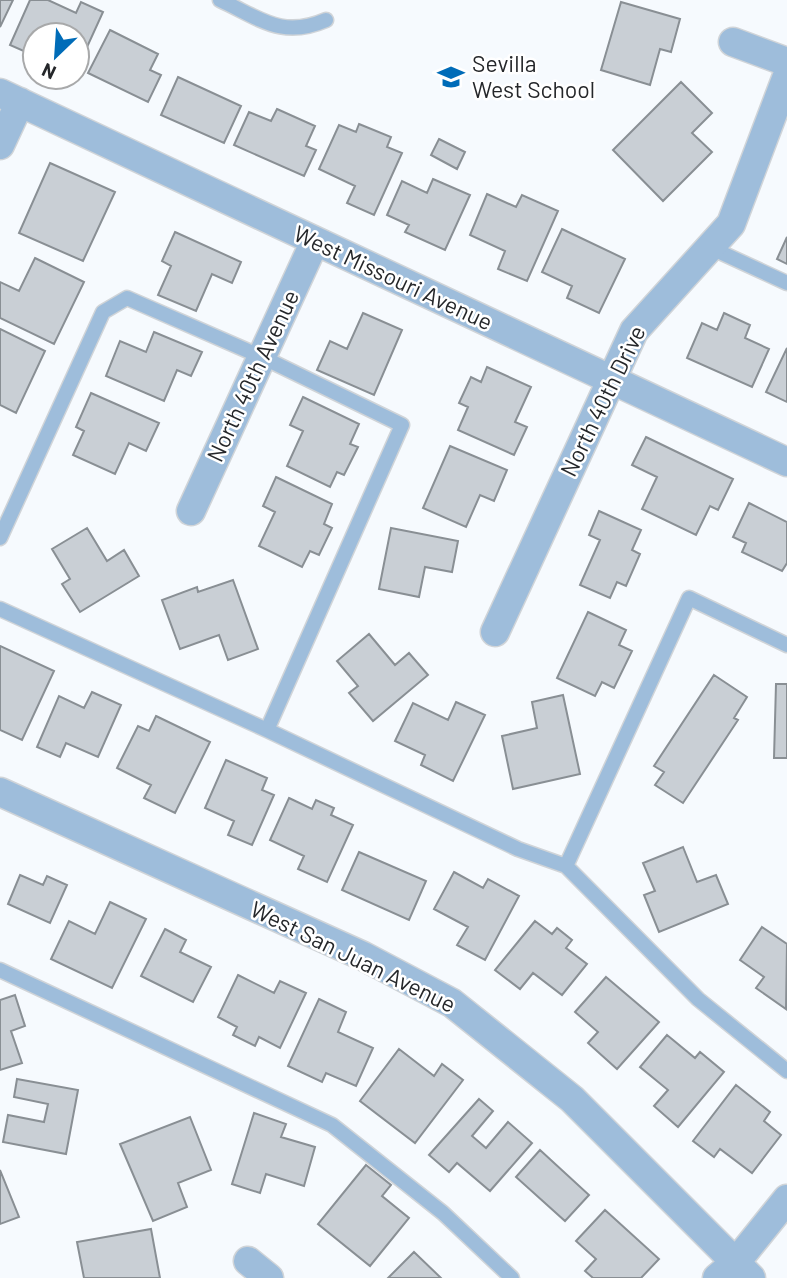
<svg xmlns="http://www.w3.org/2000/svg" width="787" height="1278" font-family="Barlow,sans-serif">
<rect width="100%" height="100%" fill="#f6fafe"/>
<path fill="#c9cfd5" stroke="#898f94" stroke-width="2" d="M0,0H13L0,27Z
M30,0H48L76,13L81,2L103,12L77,69V35H35V56L10,45Z
M621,2L680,19L671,52L660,49L650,85L601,70Z
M110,30L158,54L150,70L161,75L148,102L88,73Z
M178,77L241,106L224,143L161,115Z
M681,82L712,113L692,133L712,152L663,201L613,150Z
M277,109L315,126L306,146L316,150L304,176L234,145L249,112L271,121Z
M359,124L391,137L387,147L402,153L374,215L347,203L355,186L319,169L339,125L356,132Z
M439,139L465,152L457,169L431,155Z
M50,163L115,192L83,261L19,233Z
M433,179L470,195L445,250L405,232L409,225L387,215L402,181L427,193Z
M487,194L516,207L522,195L558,211L527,281L498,269L505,251L470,235Z
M562,229L625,259L599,313L567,298L572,286L542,272Z
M175,232L241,262L232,283L212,274L196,311L158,295L171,266L162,261Z
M787,237V264L777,259Z
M35,258L84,282L54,344L0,318V282L19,291Z
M363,313L402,330L374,395L317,370L330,341L347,349Z
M724,313L750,325L745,338L769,349L752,387L687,358L702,323L717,330Z
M0,329L45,351L16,413L0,405Z
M154,332L202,352L191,376L177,370L164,401L106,376L120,341L146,352Z
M787,348V402L766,392Z
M487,367L531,387L515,422L527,427L514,455L458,430L468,407L459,403L471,377L481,382Z
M91,393L159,423L146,451L129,443L115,474L73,455L84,431L76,427Z
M303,397L359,424L350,444L358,447L344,475L337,472L330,487L287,466L303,431L290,425Z
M646,437L733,479L718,510L710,506L696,535L642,509L657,477L632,465Z
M450,446L507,470L494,501L480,495L466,527L423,508Z
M276,477L332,504L324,524L332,528L319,555L310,551L302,567L259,546L275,512L263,506Z
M749,503L787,522V563L782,571L742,552L746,543L733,537Z
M599,511L641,530L632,550L640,554L626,586L617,582L610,598L580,585L600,540L589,535Z
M87,528L107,561L124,550L139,576L80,612L62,584L70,579L52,549Z
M391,528L458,541L452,572L425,567L419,597L379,589Z
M233,580L258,649L228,660L219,635L180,649L162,600L197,587L198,592Z
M588,612L626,630L619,645L632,651L614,688L602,682L595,696L557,678Z
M369,634L395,665L409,653L428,675L373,721L349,693L358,686L337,661Z
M0,646L54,671L22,740L0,730Z
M714,675L747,697L734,718L738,720L683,803L655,785L664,772L654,766Z
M776,684H787V758H774Z
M92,692L121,705L98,757L66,743L60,757L37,747L59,696L84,708Z
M563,695L580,774L513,789L502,736L537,728L532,702Z
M456,702L485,715L453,781L421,765L425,755L395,741L413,703L448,720Z
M156,716L210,742L175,813L144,798L151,785L117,768L138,726L149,731Z
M226,760L267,778L262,790L274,795L252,845L228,835L234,821L205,808Z
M289,798L312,809L316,800L334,808L331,815L353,825L327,882L298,869L304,856L270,840Z
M683,847L697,882L716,875L728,904L659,932L644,895L655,891L643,863Z
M359,852L426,881L409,920L342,890Z
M454,872L483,888L488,879L519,896L485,960L457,945L468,927L434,909Z
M20,875L43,885L47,876L67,885L50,923L8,904Z
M110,902L146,919L112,988L51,959L69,921L95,934Z
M535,921L552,934L557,928L572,940L566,948L587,964L562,995L533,973L520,989L495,970Z
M762,927L787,944L786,1009L756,988L764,977L740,960Z
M165,929L186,940L180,952L211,967L193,1002L141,976Z
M238,975L274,993L280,981L306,993L280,1048L259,1037L255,1046L233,1035L237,1027L218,1017Z
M606,977L659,1022L617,1069L588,1043L598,1032L575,1012Z
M15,995L25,1026L11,1031L22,1063L0,1070V1000Z
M319,999L346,1012L338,1032L373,1048L356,1086L326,1073L322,1082L288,1066Z
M667,1035L695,1058L700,1052L724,1072L678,1127L654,1106L668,1090L640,1067Z
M399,1049L434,1076L442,1064L463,1080L415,1143L360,1101Z
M17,1079L78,1090L66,1154L3,1142L8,1115L44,1122L48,1104L14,1097Z
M736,1085L770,1112L764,1121L781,1135L752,1173L720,1149L714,1157L693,1141Z
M479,1099L493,1111L472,1136L486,1148L508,1122L532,1143L490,1191L457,1163L449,1172L429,1155Z
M254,1113L286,1124L281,1137L315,1147L304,1186L266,1174L260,1193L232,1184Z
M190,1117L211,1170L178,1183L187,1207L153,1221L120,1144Z
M540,1150L589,1195L565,1221L516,1177Z
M366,1165L391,1185L382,1196L409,1218L370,1266L318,1224Z
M0,1170L19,1217L0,1224Z
M605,1210L659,1259L641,1278H593L585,1271L596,1259L576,1241Z
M151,1229L160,1278H84L77,1242Z
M414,1252L441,1278H388Z"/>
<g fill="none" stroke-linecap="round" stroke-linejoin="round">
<defs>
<path id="lane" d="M220,0C261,19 282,39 326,20
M711,248L787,283
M0,538L103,312L127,298L262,357L402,425L267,730
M0,609L267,730L518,849L566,866L698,999L787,1071
M566,866L689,598L787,645
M0,970L332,1125L443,1213L512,1278"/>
<path id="street" d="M733,42L787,62
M0,93L787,462
M0,145L20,102
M191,511L315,241
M495,632L634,331L731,224L787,76
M0,792L363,956L452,1003L572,1099L751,1278
M248,1261L269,1278
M717,1278L737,1261L787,1199"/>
</defs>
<use href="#lane" stroke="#d0d4d8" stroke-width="17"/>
<use href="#street" stroke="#d0d4d8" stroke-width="31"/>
<use href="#lane" stroke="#9ebddb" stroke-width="14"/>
<use href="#street" stroke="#9ebddb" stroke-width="28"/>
</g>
<defs>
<symbol id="school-bare" viewBox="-9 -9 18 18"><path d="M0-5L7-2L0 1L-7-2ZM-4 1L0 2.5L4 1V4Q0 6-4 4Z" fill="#006cb8" stroke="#fff" stroke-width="2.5" paint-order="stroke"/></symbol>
</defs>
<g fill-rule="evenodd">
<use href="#school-bare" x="432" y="58" width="38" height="38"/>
</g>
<g text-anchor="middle" stroke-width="5" stroke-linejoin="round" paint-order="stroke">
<g font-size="23" fill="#25272a" stroke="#fff" text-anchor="start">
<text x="472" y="72">Sevilla<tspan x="472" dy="26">West School</tspan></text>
</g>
<g font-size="23" fill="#25272a" stroke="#fff">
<text transform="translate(393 278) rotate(25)" y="8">West Missouri Avenue</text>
<text transform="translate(253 376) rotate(-65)" y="8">North 40th Avenue</text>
<text transform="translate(603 401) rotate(-64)" y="8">North 40th Drive</text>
<text transform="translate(353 957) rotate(26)" y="8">West San Juan Avenue</text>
</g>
</g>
<g transform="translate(56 56) rotate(205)"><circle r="33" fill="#ffffff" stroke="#a8a9aa" stroke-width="2"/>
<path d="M0-5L12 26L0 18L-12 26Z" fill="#006cb8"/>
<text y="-10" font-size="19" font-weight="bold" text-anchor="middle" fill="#25272a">N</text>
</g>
</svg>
